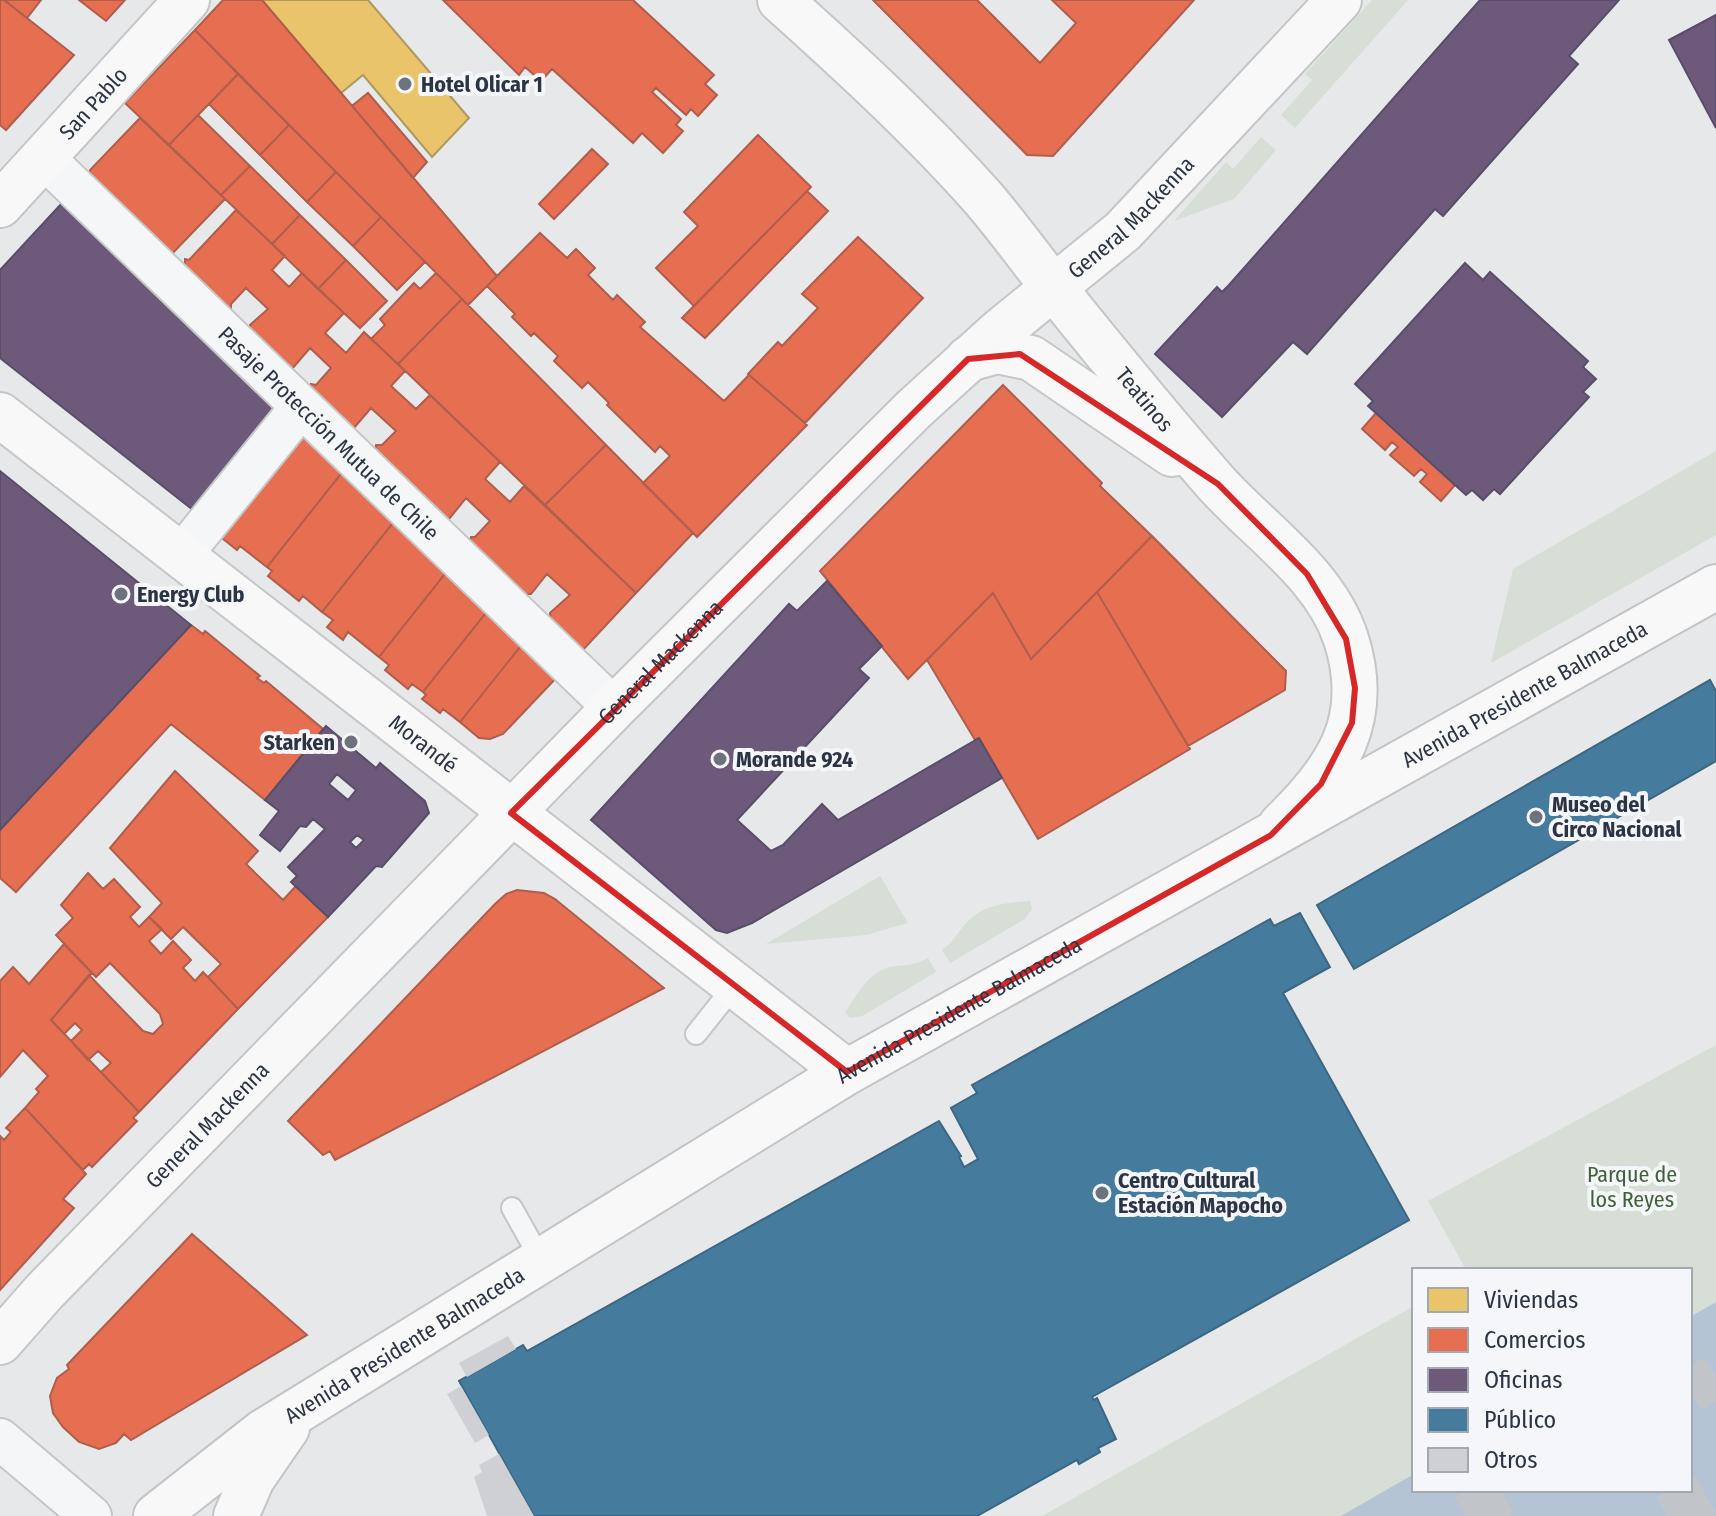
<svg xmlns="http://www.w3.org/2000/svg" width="1716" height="1516" font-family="'Fira Sans Condensed',sans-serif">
<rect width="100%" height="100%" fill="#e6e8ea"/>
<path fill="#d6ded6" d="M1372,0H1408L1295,128L1281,115L1312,80L1305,74Z
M1261,137L1276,150L1234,199L1174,221L1226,162L1233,169Z
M1716,451V535L1491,663L1513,569Z
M880,876L908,923L866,935L766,944Z
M1030,901L1032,909L1025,919L950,963L942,950C954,942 958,931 968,921C985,904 1007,903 1030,901Z
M928,958L936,972L862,1016L850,1018L845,1013C857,994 871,967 897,966C909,965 917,964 928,958Z
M1716,1045V1516H1042L1414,1306V1490H1690V1270H1466L1428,1201Z"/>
<path fill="#b4c4d5" d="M1716,1302V1516H1341L1414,1474V1490H1690V1317Z"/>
<path fill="#e9c46a" stroke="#b0995f" stroke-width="2" d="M262,0H368L469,118L432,157L363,75L341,93Z"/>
<path fill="#e76f51" stroke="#af5d4d" stroke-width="2" d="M0,0H4L74,55L6,130L0,125Z
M4,0H41L27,18Z
M79,0H125L106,21Z
M223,0H262L497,276L468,305L195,30Z
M443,0H633L714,75L705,84L717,95L698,116L691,109L686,115L656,88L652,92L681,119L676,125L683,131L663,153L642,133L633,143L552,69L541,81L525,67L519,75Z
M873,0H977L1040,63L1076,23L1052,0H1194L1053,156L1027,155Z
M195,30L238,74L169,145L125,103Z
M238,74L289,125L260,155L209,104Z
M368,93L427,162L413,178L352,106Z
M198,115L250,166L221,195L169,145Z
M140,118L225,199L167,259L91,185L90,170Z
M289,125L336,172L307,202L260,155Z
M758,135L811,187L694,306L656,268L698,226L684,212Z
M592,149L608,164L554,219L539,204Z
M250,166L300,215L272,244L221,195Z
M336,172L381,217L353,246L307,202Z
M807,191L828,211L705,338L682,318Z
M236,210L285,256L272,270L289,287L302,273L344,313L325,333L346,353L364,332L405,371L391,386L416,409L430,395L500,462L485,479L510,502L524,486L636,593L582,651L551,626L550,613L570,595L547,574L531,594H519L470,542L471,537H475L490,521L466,498L449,519H437L376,462V445H382L396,431L371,408L354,428H343L312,398L311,384L316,385L331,368L310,348L292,369L281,368L250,338V325L268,309L246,288L231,304V308L212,307L185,277V259L189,260Z
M300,215L346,260L318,289L272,244Z
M381,217L425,262L397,290L353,246Z
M540,233L567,258L576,249L595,268L588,275L613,300L617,295L645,322L640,327L724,401L749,375L807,425L697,537L643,483L670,456L660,446L655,452L607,405L609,403L588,382L582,388L554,361L558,356L534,333L531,336L512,317L515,314L487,286Z
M858,237L923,298L805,423L748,374L778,342L782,346L818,308L802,294Z
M346,260L387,301L360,328L318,289Z
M436,273L462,299L398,364L371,339L385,325L380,319L414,283L420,289Z
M462,299L606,445L545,505L398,364Z
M1003,385L1102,483L1100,486L1152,536L1031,659L993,593L908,679L820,571Z
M1376,413L1455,485L1441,501L1420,482L1427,474L1421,469L1414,476L1390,455L1398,447L1392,442L1385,450L1362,429Z
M302,430L344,470L267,567L240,546L237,550L217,534Z
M606,445L693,533L636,593L545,505Z
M344,470L396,519L322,612L303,596L299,601L268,576L272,571L267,567Z
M396,519L448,570L379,657L348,632L343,640L327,627L333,620L322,612Z
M1152,536L1286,671L1285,690L1188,746L1097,592Z
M448,570L489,609L423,692L412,684L408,689L385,670L389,665L379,657Z
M1097,592L1190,749L1038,839L979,738L975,740L927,660L993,593L1031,659Z
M489,609L524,642L460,722L443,709L440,713L422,699L426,695L423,692Z
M191,625L203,634L205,631L260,676L257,678L264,683L266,681L323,729L265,800L171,724L16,892L0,878V830Z
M524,642L559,675L503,734L490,739L479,738L460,722Z
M175,771L258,851L246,864L283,900L296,886L328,917L238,1009L208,977L221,964L183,927L171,939L149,917L162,903L110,848Z
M88,873L103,889L114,879L140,907L130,917L139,927L149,917L162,929L149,941L161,954L173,941L191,960L183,968L195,981L203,972L238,1009L139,1112L101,1072L111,1063L98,1051L88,1060L71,1041L82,1030L75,1023L64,1034L51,1020L89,975L143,1031L153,1034L163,1024L160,1014L110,963L96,977L56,935L73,918L61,905Z
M517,890L544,893L555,899L664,988L335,1160L330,1151L323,1155L288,1121L495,904L506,894Z
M64,944L92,973L51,1020L139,1112L133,1118L137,1121L92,1167L89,1164L83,1170L25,1108L39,1092L36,1089L48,1076L23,1050L0,1077V981L13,967L29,984Z
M25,1108L86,1174L63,1199L74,1208L0,1290V1136L4,1140L11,1132L6,1128Z
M192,1234L307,1335L131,1440L124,1434L116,1443L99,1449L79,1442L63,1427L53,1413L50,1396L57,1378L69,1369L67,1365Z"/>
<path fill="#6d597a" stroke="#594e6a" stroke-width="2" fill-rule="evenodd" d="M1480,0H1619L1569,56L1578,64L1443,216L1435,209L1307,354L1293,342L1222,417L1155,354L1217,287L1222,292L1229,285Z
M1716,15V128L1669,40Z
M63,202L277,407L193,510L0,358V270Z
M1465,263L1483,280L1490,272L1588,361L1583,367L1596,379L1583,392L1589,397L1500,494L1494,489L1483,500L1472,490L1466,495L1368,406L1373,401L1355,384Z
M0,471L191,625L0,830Z
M827,581L882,646L859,669L869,678L737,820L771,851L783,845L822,804L838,820L979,738L1002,778L752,923L727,933L716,930L591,820L789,604L797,611Z
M326,726L376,768L380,763L425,801L429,813L382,867L376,866L328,917L291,882L297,876L288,867L325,829L313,819L306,827L300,826L280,851L260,835L279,811L265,800ZM337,774L356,790L348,800L329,784ZM357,835L364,840L356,848L350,842Z"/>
<path fill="#457b9d" stroke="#3d6683" stroke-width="2" d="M1710,680L1716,691V761L1354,969L1317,905Z
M1300,913L1330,967L1283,993L1409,1220L1092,1397L1094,1400L1097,1398L1116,1439L1098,1448L1100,1452L1079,1464L1077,1460L977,1516H534L459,1381L523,1345L527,1351L939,1121L961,1156L959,1157L964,1167L978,1159L951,1108L977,1093L972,1085L1270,919L1274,926Z"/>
<path fill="#ced0d3" d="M508,1336L516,1349L467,1377L459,1363Z
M461,1386L489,1435L475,1443L447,1394Z
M499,1454L534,1516H487L474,1477L482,1472L479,1465Z"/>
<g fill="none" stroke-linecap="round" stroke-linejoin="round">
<path stroke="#c1c4c9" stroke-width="44" stroke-dasharray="44 22" stroke-linecap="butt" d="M1690,1391L1716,1376
M1465,1516L1512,1490
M1667,1516L1716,1489"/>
<defs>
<path id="lane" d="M696,1034L735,985
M512,1208L541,1260"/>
<g id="street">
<path id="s1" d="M44,158L614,708"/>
<path d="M180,557L301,407"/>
<path d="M0,1439L91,1516"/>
</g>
<g id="secondary">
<path id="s2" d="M780,0C850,63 920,127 983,198C1008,227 1030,258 1054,288C1107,354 1161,420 1216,483C1260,532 1325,574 1346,639C1372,720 1337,771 1281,825"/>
<path id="s3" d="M0,205L187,0"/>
<path d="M968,359L997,351L1031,358L1172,454"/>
<path id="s4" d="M0,415L847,1072"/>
<path id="s5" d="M0,1342L44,1292L614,708L914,409L1000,331L1123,231L1339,0"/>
</g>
<g id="primary">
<path id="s6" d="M156,1516L263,1432L847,1072L1716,587"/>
<path d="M236,1516L252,1479L287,1428"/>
</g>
</defs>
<use href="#lane" stroke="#c4c6c8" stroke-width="24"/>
<use href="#street" stroke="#c4c6c8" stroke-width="44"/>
<use href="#secondary" stroke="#c4c6c8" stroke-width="48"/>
<use href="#primary" stroke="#c2c5c8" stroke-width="48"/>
<use href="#lane" stroke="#f5f6f7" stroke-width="20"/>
<use href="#street" stroke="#f5f6f7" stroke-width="40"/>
<use href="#secondary" stroke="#f8f8f8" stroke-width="44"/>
<use href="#primary" stroke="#f8f8f8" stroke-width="44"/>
</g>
<path fill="none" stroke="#d62828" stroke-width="6" stroke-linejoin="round" d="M1020,354L1218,484L1307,574L1346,639L1355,688L1352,723L1321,784L1271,835L847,1072L511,813L968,359Z"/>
<g fill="#6c737f" stroke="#f4f6f9" stroke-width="3">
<circle cx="405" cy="84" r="8"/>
<circle cx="121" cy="594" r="8"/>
<circle cx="351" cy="742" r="8"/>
<circle cx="720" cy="759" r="8"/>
<circle cx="1536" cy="817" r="8"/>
<circle cx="1102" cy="1193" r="8"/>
</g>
<g text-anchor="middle" stroke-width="8" stroke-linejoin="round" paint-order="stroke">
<g font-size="22" font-weight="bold" fill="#2b3445" stroke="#f4f6f9" text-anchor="start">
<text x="421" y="92">Hotel Olicar 1</text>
<text x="137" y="602">Energy Club</text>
<text x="335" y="750" text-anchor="end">Starken</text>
<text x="736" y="767">Morande 924</text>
<text x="1552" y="812">Museo del<tspan x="1552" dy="25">Circo Nacional</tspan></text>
<text x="1118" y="1188">Centro Cultural<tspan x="1118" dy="25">Estación Mapocho</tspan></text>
</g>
<g font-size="22" fill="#2b3445" stroke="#f4f6f9">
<text dy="8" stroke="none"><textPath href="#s3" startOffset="138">San Pablo</textPath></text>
<text dy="8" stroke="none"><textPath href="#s5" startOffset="1596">General Mackenna</textPath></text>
<text dy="8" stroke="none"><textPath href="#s2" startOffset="542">Teatinos</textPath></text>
<text dy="8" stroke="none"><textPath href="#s1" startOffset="396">Pasaje Protección Mutua de Chile</textPath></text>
<text dy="8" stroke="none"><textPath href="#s5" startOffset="948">General Mackenna</textPath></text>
<text dy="8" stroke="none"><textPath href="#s6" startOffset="1598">Avenida Presidente Balmaceda</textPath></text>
<text dy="8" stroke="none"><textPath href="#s4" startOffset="536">Morandé</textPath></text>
<text dy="8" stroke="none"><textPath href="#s6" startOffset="950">Avenida Presidente Balmaceda</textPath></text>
<text dy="8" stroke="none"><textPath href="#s5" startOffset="300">General Mackenna</textPath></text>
<text dy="8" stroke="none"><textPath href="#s6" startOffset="302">Avenida Presidente Balmaceda</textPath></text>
</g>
<g font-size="22" fill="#3f6138" stroke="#f4f6f9">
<text x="1632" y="1182">Parque de<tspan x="1632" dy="25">los Reyes</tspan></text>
</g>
</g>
<rect x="1412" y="1268" width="280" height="224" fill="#f4f6f9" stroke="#a4a8b1" stroke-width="2"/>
<rect x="1428" y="1288" width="40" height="24" fill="#e9c46a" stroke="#a4a8b1" stroke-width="2"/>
<text x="1484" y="1308" font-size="24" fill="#2b3445">Viviendas</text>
<rect x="1428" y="1328" width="40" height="24" fill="#e76f51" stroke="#a4a8b1" stroke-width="2"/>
<text x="1484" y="1348" font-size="24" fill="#2b3445">Comercios</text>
<rect x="1428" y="1368" width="40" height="24" fill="#6d597a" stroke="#a4a8b1" stroke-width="2"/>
<text x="1484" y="1388" font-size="24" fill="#2b3445">Oficinas</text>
<rect x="1428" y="1408" width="40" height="24" fill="#457b9d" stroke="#a4a8b1" stroke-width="2"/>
<text x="1484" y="1428" font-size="24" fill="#2b3445">Público</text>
<rect x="1428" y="1448" width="40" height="24" fill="#ced0d3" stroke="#a4a8b1" stroke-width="2"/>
<text x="1484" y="1468" font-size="24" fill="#2b3445">Otros</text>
</svg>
